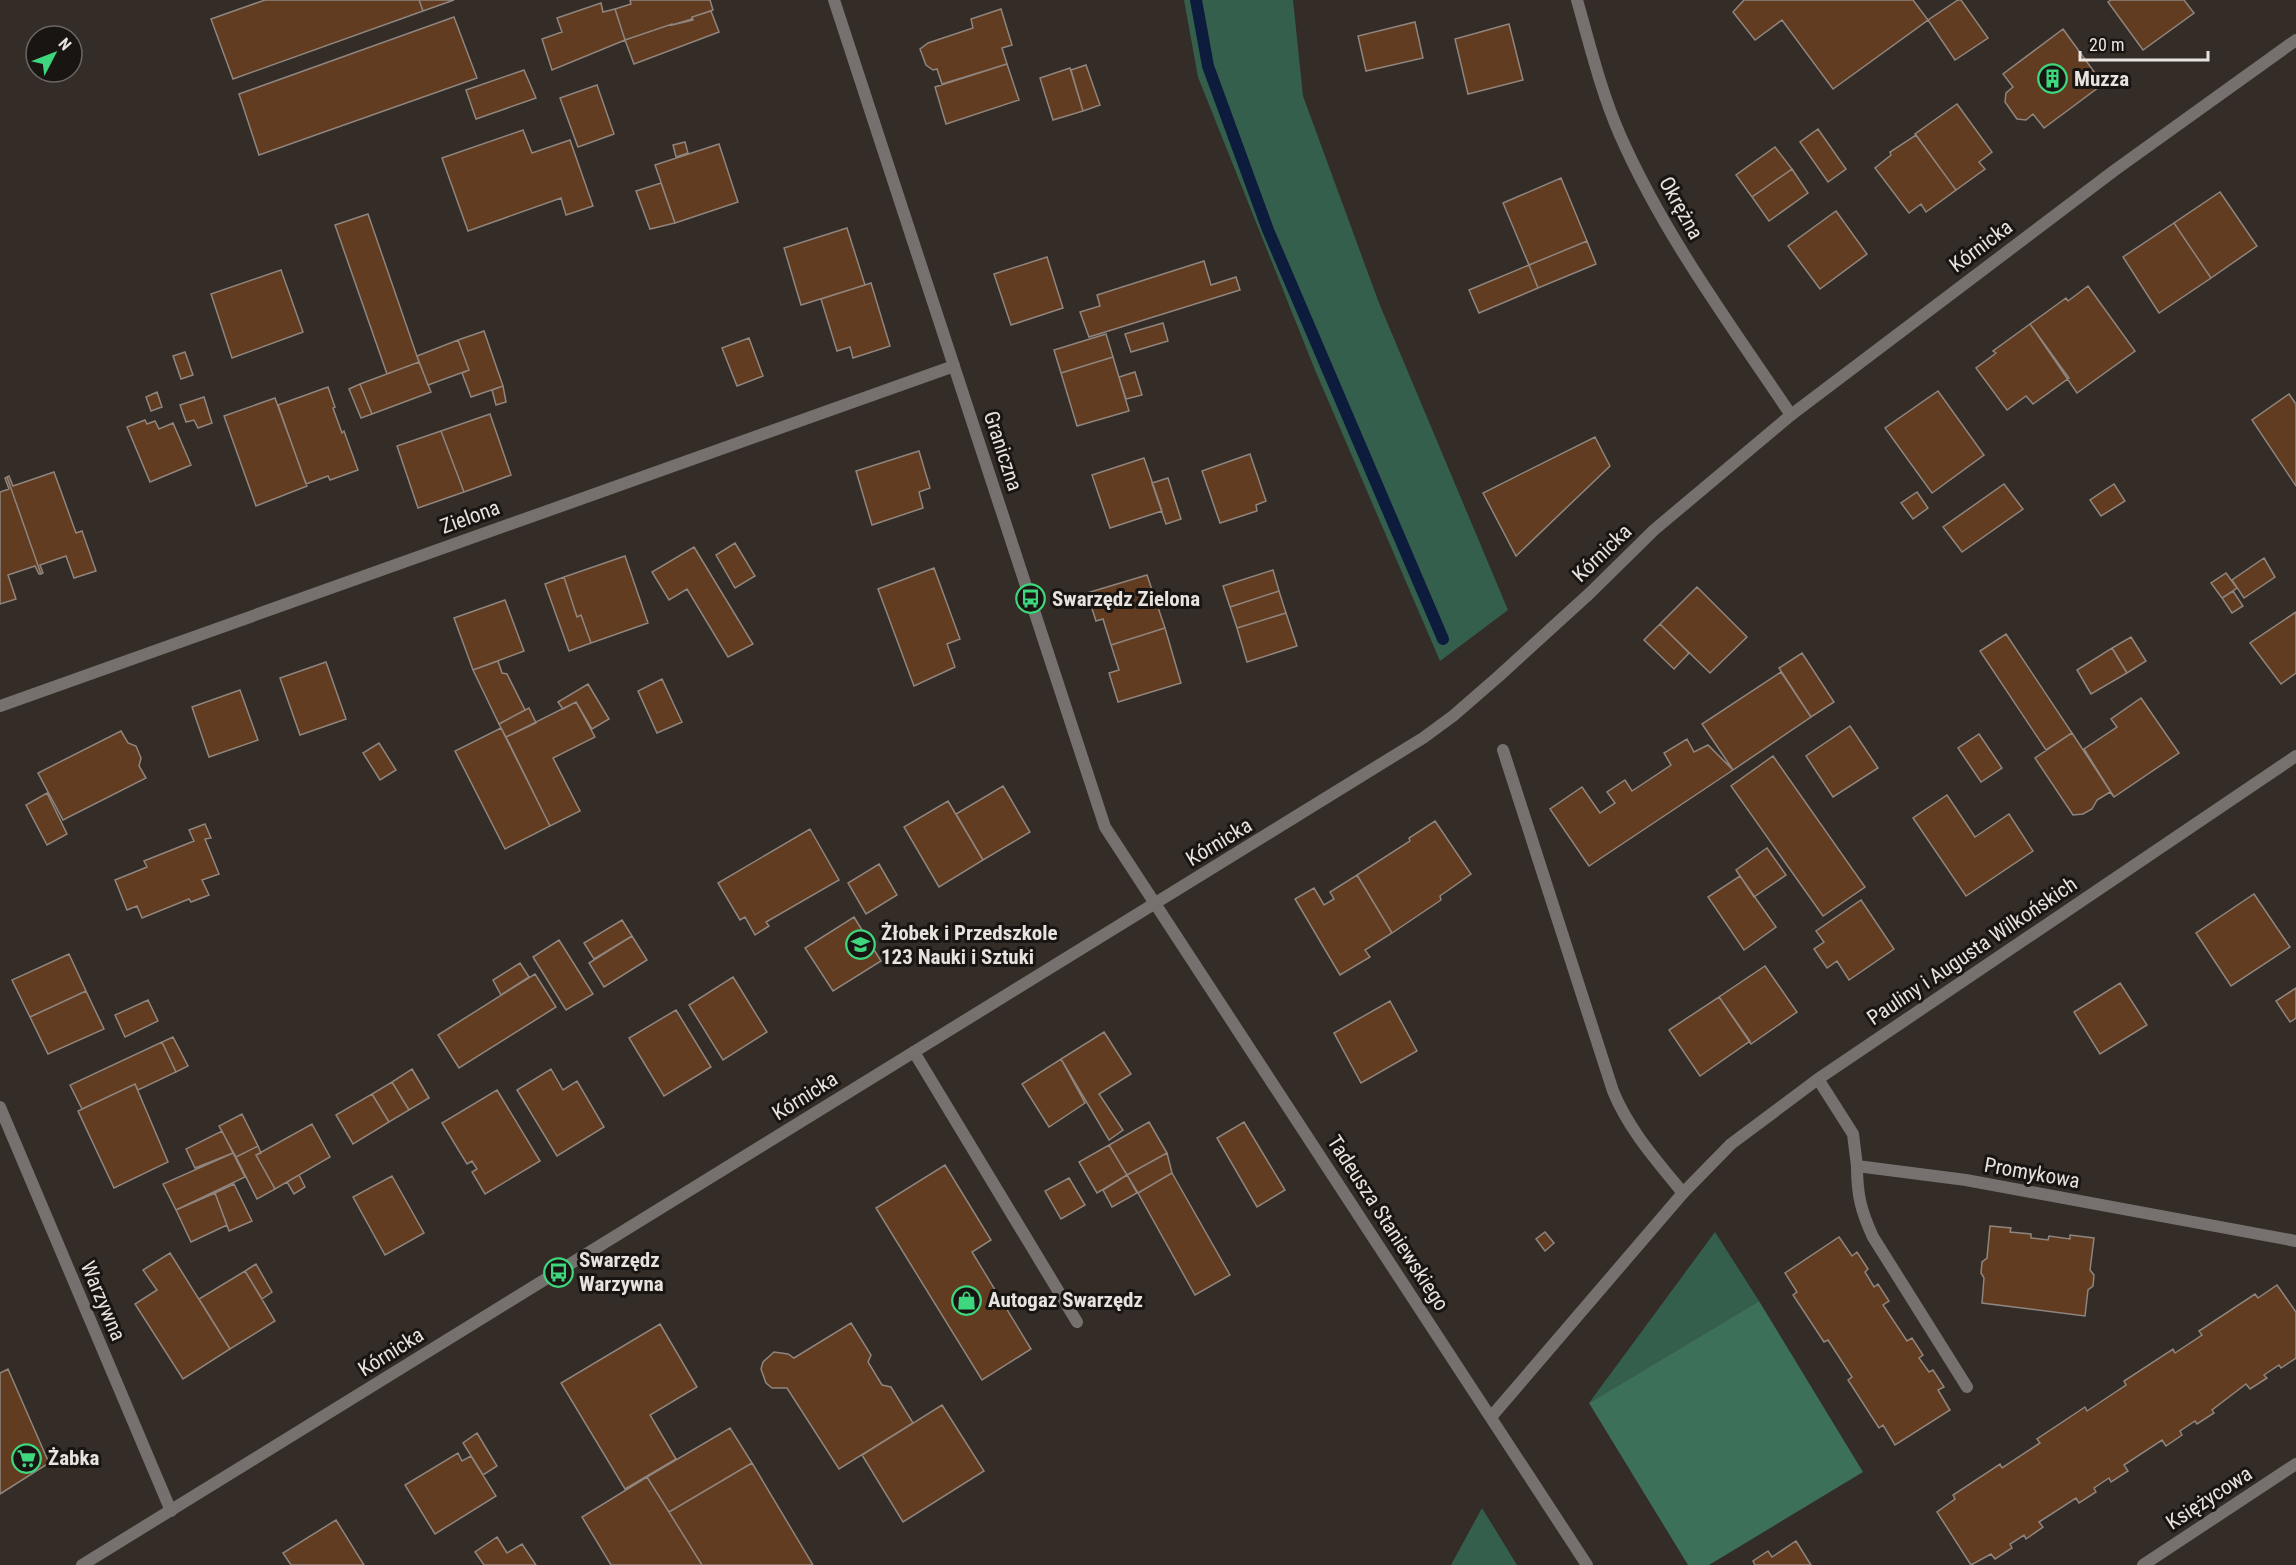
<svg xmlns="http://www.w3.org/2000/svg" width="2296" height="1565" font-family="'Roboto Condensed',sans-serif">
<rect width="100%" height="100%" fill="#342c26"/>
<path fill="#345f4c" d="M1184,0H1293L1303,96L1379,303L1508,610L1440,661L1315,370L1198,77Z
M1715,1232L1759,1301L1589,1403Z
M1482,1508L1517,1565H1451Z"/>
<path fill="#3d7059" d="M1759,1301L1863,1472L1709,1565H1688L1589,1403Z"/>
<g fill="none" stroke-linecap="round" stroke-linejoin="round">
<path stroke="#0d1c3d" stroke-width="12" d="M1196,0L1208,66L1268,230L1443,639"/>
</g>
<path fill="#613c21" stroke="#8f857e" stroke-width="1.5" d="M265,0H419L423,11L233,79L211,19Z
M419,0H454L423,11Z
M630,0H710L713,10L692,17V19L672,25V24L625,40L615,9L631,4Z
M1744,0H1913L1928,20L1833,89L1782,20L1755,40L1733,12Z
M1958,0H1961L1988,38L1955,60L1928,20Z
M2111,0H2184L2194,13L2143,50L2108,2Z
M601,3L603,12L615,9L625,40L552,70L542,39L562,32L557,18Z
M1001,9L1012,45L1002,48L1007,64L942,84L937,69L933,70L926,65L920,49L928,43L973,28L971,19Z
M711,11L719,32L634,64L625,40L672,24V25L693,20L692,17Z
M454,17L477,78L259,155L239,94Z
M1415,22L1423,58L1366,71L1358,36Z
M1509,24L1523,80L1468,94L1455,39Z
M2063,29L2103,84L2044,128L2033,114L2026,120L2017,119L2005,102L2006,93L2013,87L2003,74Z
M1007,64L1019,100L946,124L935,87Z
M1086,65L1100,105L1083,111L1071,70Z
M1070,68L1083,111L1053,120L1040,78Z
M524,70L536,98L476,119L466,90Z
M597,85L614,134L578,147L560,98Z
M1957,104L1992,152L1979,162L1985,169L1956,190L1915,134Z
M1818,129L1846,169L1828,182L1800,142Z
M523,130L532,153L570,140L593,206L566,215L561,198L468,231L442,158Z
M1916,135L1956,190L1926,212L1921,204L1909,213L1875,168L1891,155L1890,152Z
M685,142L688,153L676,157L673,145Z
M719,144L738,202L675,223L655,165Z
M1775,147L1792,169L1752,197L1736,175Z
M1792,169L1808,193L1769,221L1752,197Z
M1561,178L1587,241L1529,265L1503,203Z
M661,183L675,223L650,229L636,191Z
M2220,192L2257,246L2211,278L2174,223Z
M1836,211L1867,254L1820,289L1788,246Z
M368,214L419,362L387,374L335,225Z
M2174,223L2211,278L2159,313L2123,257Z
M847,228L865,285L801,305L784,248Z
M1587,241L1596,264L1538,288L1529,265Z
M1047,257L1063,308L1011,325L994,274Z
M1204,261L1211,285L1236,277L1240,290L1089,337L1080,312L1100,306L1097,295Z
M1529,265L1538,288L1479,313L1469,290Z
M281,270L303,332L232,358L211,294Z
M871,283L890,346L853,358L850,347L837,351L821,299Z
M2088,286L2135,351L2077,393L2030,324L2066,298L2068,301Z
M1163,323L1168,341L1131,352L1125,334Z
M2030,324L2069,378L2033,404L2026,396L2007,410L1976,368L1996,353L1993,351Z
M484,331L503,386L471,397L462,373L469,370L458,340Z
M1106,334L1113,357L1061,373L1054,350Z
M749,338L763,376L737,386L722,348Z
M458,340L469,370L428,385L417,356Z
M185,352L193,375L181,379L173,356Z
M1113,357L1129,411L1077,426L1061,373Z
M419,362L431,392L372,414L360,384Z
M1135,372L1142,395L1126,399L1119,377Z
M360,384L372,414L361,418L349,389Z
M503,386L506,402L496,405L492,390Z
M328,387L335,407L333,408L342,433L344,431L358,470L330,480L328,476L306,484L278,405Z
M1938,391L1984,455L1932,493L1885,428Z
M157,392L162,407L151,411L146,397Z
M2289,394L2296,404V486L2252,420Z
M204,397L212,423L198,428L194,420L186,422L180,405Z
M275,398L307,486L256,506L224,416Z
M490,414L511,475L464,492L441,431Z
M145,420L147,424L155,421L159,429L173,423L191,465L150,482L127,427Z
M441,431L464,492L418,508L397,446Z
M1595,437L1610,466L1516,556L1483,493Z
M919,451L930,488L919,492L923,508L872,525L856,471Z
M1250,454L1266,501L1256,505L1257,511L1220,523L1202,471Z
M1144,458L1162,511L1110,528L1092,475Z
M54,472L76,533L82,531L96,571L74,578L66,556L40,565L43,573L41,574L7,477L9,476L13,486Z
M7,477L41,574H39L35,566L8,575L16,599L0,604V492L9,489L5,478Z
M1168,478L1181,519L1166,524L1152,483Z
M2004,484L2023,509L1962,552L1943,527Z
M2114,484L2125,501L2101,516L2090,500Z
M1917,492L1928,508L1913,519L1901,503Z
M735,543L755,576L735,588L716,555Z
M694,547L753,644L728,657L687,589L669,600L652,572Z
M625,556L648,623L591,643L581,615L577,617L564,577Z
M2264,558L2275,577L2244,598L2232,580Z
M934,568L960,639L947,644L955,667L914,686L878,589Z
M1273,570L1279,591L1230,607L1223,586Z
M2226,573L2237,588L2222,598L2211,583Z
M1147,575L1165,628L1111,645L1103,619L1096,621L1087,593Z
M564,577L577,617L581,615L591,643L569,651L545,584Z
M1697,587L1747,637L1710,673L1660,624Z
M1279,591L1286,613L1237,628L1230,607Z
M2233,591L2243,606L2232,613L2222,598Z
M505,600L524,651L473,670L454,618Z
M2296,612V673L2281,684L2250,643Z
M1286,613L1297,646L1247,662L1237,628Z
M1660,624L1689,653L1674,669L1644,640Z
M1165,628L1181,683L1118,702L1109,673L1119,670L1111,645Z
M2006,634L2072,733L2046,750L1980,651Z
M2131,637L2146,661L2127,673L2112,648Z
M2112,648L2127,673L2091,694L2077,670Z
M1802,653L1834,702L1811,717L1779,668Z
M498,661L502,673L507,674L525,710L499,724L473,670Z
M326,662L346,719L300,735L280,678Z
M1781,672L1811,717L1733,770L1702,724Z
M662,679L682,722L657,733L638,691Z
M588,684L609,719L592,729L576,702L563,709L558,702Z
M240,690L258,740L209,757L192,707Z
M2141,698L2179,753L2114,797L2084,749L2117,727L2111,719Z
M576,702L595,737L553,758L580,811L550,826L506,737Z
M529,708L536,723L506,737L499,724Z
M1850,726L1878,768L1833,797L1806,756Z
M501,728L550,826L505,849L455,751Z
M121,731L128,743L136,746L141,758L139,766L146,778L63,820L38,773Z
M2072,733L2114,797L2110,792L2097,800L2092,809L2083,814L2073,815L2035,758Z
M1979,734L2002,768L1981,782L1958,748Z
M1687,739L1694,752L1708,745L1733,770L1589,866L1550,809L1582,787L1600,813L1615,803L1607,792L1625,780L1632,791L1671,765L1664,753Z
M379,743L396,770L380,780L363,753Z
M1773,756L1865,887L1823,916L1731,786Z
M1003,786L1030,832L983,860L956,814Z
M47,793L67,834L47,845L26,805Z
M1947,795L1975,837L2009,814L2033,851L1966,896L1913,818Z
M948,801L983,860L939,887L904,827Z
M1435,821L1471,874L1440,896L1441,900L1392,933L1357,875L1410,841L1409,838Z
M205,824L211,838L205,839L219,874L202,880L209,895L191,902L189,899L142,918L137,906L127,910L115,880L147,867L144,861L194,841L189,830Z
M810,829L839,880L766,922L769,926L755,935L745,917L740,920L718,883Z
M1767,848L1786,875L1754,897L1736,870Z
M879,864L897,895L866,914L848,883Z
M1357,875L1392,933L1365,950L1370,957L1340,975L1295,899L1314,888L1324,905L1334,899L1330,892Z
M1740,876L1776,927L1744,950L1708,897Z
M2254,894L2290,947L2231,986L2196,933Z
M1861,900L1894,949L1849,980L1837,961L1827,968L1814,949L1824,942L1816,931Z
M854,917L881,961L833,991L805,948Z
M622,920L632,936L594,959L584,943Z
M632,936L647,960L604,987L589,963Z
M559,940L593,994L566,1010L533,957Z
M69,954L86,991L30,1017L12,980Z
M520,963L529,977L501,995L493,980Z
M1765,966L1797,1012L1751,1044L1719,997Z
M535,974L556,1007L459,1068L438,1035Z
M733,977L767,1032L723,1060L689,1005Z
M2120,983L2147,1025L2100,1054L2074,1012Z
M2296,988V1018L2290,1022L2276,1001Z
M86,991L104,1029L48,1054L30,1017Z
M1719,997L1750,1041L1700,1076L1669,1030Z
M148,1000L158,1021L125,1037L115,1015Z
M1390,1001L1417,1051L1361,1083L1334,1033Z
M676,1010L711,1067L664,1096L629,1038Z
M1104,1032L1131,1074L1099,1094L1123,1130L1109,1140L1061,1059Z
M173,1037L188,1066L176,1072L162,1042Z
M162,1042L176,1072L138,1090L135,1084L82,1109L70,1085Z
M1061,1059L1085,1103L1049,1127L1022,1084Z
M412,1069L429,1098L409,1110L392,1082Z
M551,1069L563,1090L577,1081L604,1127L557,1156L517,1090Z
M392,1082L409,1110L389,1122L372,1094Z
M135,1084L168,1162L114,1188L78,1111Z
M497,1090L540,1161L485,1194L472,1172L477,1169L472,1161L467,1164L442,1123Z
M372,1094L389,1122L353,1144L336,1115Z
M242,1114L258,1146L236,1157L219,1126Z
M1149,1122L1167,1153L1127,1175L1109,1145Z
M1244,1122L1285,1190L1257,1207L1217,1138Z
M312,1124L330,1157L275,1189L256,1155Z
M222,1131L233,1153L195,1168L186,1149Z
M1109,1145L1127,1175L1097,1193L1079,1162Z
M258,1146L261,1153L256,1155L275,1189L257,1199L236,1157Z
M233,1153L245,1177L176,1210L163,1184Z
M1167,1153L1172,1173L1138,1193L1127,1175Z
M945,1165L991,1240L972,1252L1031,1349L982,1380L876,1208Z
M1172,1173L1230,1275L1195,1295L1138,1193Z
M299,1175L305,1187L294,1194L287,1182Z
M1127,1175L1137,1193L1112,1207L1103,1190Z
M392,1176L424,1233L385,1255L353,1197Z
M1069,1178L1085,1205L1061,1219L1045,1191Z
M234,1184L252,1221L229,1231L215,1193Z
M215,1193L227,1225L191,1242L176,1210Z
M1990,1226L2011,1228L2010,1232L2031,1234V1238L2048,1240L2049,1236L2070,1239V1235L2094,1238L2090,1270L2094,1275L2093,1286L2088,1290L2085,1316L1982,1303L1984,1278L1981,1273L1982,1262L1987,1258Z
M1545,1232L1554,1243L1545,1251L1536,1239Z
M1839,1237L1852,1256L1857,1252L1868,1269L1865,1272L1874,1287L1878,1284L1889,1301L1883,1305L1907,1341L1912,1338L1923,1355L1919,1358L1929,1372L1933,1370L1944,1387L1938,1390L1950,1410L1895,1445L1883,1425L1879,1428L1848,1380L1852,1377L1828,1340L1824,1342L1793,1295L1797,1292L1785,1273Z
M170,1253L230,1349L183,1379L135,1304L157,1290L143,1270Z
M256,1264L272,1292L262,1299L245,1271Z
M245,1271L275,1321L230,1349L199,1299Z
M2277,1285L2296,1312V1358L2281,1368L2279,1365L2264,1375L2267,1378L2250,1389L2246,1384L2212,1410L2214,1413L2197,1424L2195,1421L2180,1431L2182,1435L2166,1446L2162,1440L2124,1465L2128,1471L2111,1482L2109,1478L2094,1488L2096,1492L2079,1503L2076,1498L2039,1522L2043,1527L2026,1539L2024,1535L2010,1544L2012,1548L1995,1559L1991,1554L1971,1565L1937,1512L1955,1499L1953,1495L2000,1464L2002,1468L2040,1443L2037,1439L2085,1407L2087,1411L2126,1385L2124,1381L2173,1349L2175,1353L2202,1335L2199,1331L2255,1294L2258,1298Z
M851,1323L871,1355L868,1362L882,1385L891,1387L913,1423L839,1469L787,1388H772L766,1383L761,1369L763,1362L774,1352L788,1354L794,1358Z
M660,1324L697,1387L650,1415L676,1459L625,1489L561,1383Z
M8,1369L49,1463L0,1494V1373Z
M942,1405L984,1471L903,1522L862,1455Z
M730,1428L752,1463L669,1512L647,1477Z
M477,1433L497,1466L483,1475L463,1443Z
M458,1453L462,1461L471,1456L496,1496L435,1534L405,1485Z
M752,1463L813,1565H702L669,1512Z
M647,1477L669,1512L702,1565H611L582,1517Z
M336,1520L364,1565H291L283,1553Z
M497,1537L507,1553L522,1544L536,1565H484L475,1552Z
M1796,1541L1811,1565H1755L1753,1561L1768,1551L1772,1557Z"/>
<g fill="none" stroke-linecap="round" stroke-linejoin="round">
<path stroke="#76716e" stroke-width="12" d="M1503,750L1613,1091C1629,1130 1656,1160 1683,1193
M914,1052L1077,1322"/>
<path stroke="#76716e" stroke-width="12" d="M1577,0C1590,45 1601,92 1620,135C1664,235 1730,324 1791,415
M0,706L954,366
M1818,1079L1853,1134L1857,1166L1966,1180L2296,1241
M0,1107L171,1511
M1857,1166C1857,1195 1861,1211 1873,1237L1967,1387
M1491,1417L1683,1193L1731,1144L1818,1079L2296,756
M2143,1565L2296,1464"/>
<path stroke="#76716e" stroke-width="12" d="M834,0L1105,827L1587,1565
M82,1565L1423,738L1453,716L1499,676L1590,593L1654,530L1791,415L2115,170L2296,40"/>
</g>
<defs>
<symbol id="building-ring" viewBox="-11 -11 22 22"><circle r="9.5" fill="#191512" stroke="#3fd77d" stroke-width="1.5"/><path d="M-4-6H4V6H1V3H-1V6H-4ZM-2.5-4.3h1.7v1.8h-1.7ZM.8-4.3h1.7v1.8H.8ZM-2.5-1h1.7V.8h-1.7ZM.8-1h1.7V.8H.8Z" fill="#3fd77d"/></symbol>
<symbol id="bus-ring" viewBox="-11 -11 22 22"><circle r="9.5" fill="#191512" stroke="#3fd77d" stroke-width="1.5"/><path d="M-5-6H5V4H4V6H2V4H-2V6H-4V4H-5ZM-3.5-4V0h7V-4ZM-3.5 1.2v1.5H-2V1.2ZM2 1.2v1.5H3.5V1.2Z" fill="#3fd77d"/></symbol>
<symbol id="school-ring" viewBox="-11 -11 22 22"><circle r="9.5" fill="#191512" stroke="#3fd77d" stroke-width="1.5"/><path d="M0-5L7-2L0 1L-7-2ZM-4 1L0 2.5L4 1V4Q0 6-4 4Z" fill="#3fd77d"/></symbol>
<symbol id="shop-ring" viewBox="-11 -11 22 22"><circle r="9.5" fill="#191512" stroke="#3fd77d" stroke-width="1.5"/><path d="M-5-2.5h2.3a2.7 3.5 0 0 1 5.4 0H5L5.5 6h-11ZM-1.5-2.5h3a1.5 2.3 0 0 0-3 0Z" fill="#3fd77d"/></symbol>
<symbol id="supermarket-ring" viewBox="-11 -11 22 22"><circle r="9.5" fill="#191512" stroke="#3fd77d" stroke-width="1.5"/><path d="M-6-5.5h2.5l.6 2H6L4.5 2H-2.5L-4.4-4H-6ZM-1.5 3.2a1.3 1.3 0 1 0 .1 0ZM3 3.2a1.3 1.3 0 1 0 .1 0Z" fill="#3fd77d"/></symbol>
</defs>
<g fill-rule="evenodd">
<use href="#building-ring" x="2036" y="62" width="33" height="33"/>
<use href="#bus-ring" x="1014" y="582" width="33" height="33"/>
<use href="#school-ring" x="844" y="928" width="33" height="33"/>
<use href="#bus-ring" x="542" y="1256" width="33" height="33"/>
<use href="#shop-ring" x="950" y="1284" width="33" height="33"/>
<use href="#supermarket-ring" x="10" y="1442" width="33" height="33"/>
</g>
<g text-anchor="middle" stroke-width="6" stroke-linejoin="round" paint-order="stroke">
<g font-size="21" font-weight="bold" fill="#e9e3df" stroke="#191512" text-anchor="start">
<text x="2074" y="86">Muzza</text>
<text x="1052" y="606">Swarzędz Zielona</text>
<text x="881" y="940">Żłobek i Przedszkole<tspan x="881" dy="24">123 Nauki i Sztuki</tspan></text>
<text x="579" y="1267">Swarzędz<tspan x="579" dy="24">Warzywna</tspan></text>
<text x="988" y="1307">Autogaz Swarzędz</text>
<text x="48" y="1465">Żabka</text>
</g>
<g font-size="21" fill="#e9e3df" stroke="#191512">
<text transform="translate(1681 208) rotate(61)" y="7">Okrężna</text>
<text transform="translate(1981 246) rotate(-37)" y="7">Kórnicka</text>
<text transform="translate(1003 451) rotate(72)" y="7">Graniczna</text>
<text transform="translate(470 517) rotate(-20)" y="7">Zielona</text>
<text transform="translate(1602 553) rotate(-44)" y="7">Kórnicka</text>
<text transform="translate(1219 842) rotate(-31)" y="7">Kórnicka</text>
<text transform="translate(1972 951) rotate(-34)" y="7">Pauliny i Augusta Wilkońskich</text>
<text transform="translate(805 1096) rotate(-32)" y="7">Kórnicka</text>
<text transform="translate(2032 1173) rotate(10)" y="7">Promykowa</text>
<text transform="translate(1388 1223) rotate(57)" y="7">Tadeusza Staniewskiego</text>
<text transform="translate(103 1301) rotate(67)" y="7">Warzywna</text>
<text transform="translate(391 1352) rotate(-32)" y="7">Kórnicka</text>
<text transform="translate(2209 1498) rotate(-33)" y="7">Księżycowa</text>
</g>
</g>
<g transform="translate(54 54) rotate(48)"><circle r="28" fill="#191512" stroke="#6c6764" stroke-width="1.5"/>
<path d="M0-4.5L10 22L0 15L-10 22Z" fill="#3fd77d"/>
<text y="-9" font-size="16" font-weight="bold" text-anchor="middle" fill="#e9e3df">N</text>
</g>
<path d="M2080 51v9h128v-9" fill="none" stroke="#e9e3df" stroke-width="3"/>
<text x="2089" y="51" font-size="18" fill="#e9e3df" stroke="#191512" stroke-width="4.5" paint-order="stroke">20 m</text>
</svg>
